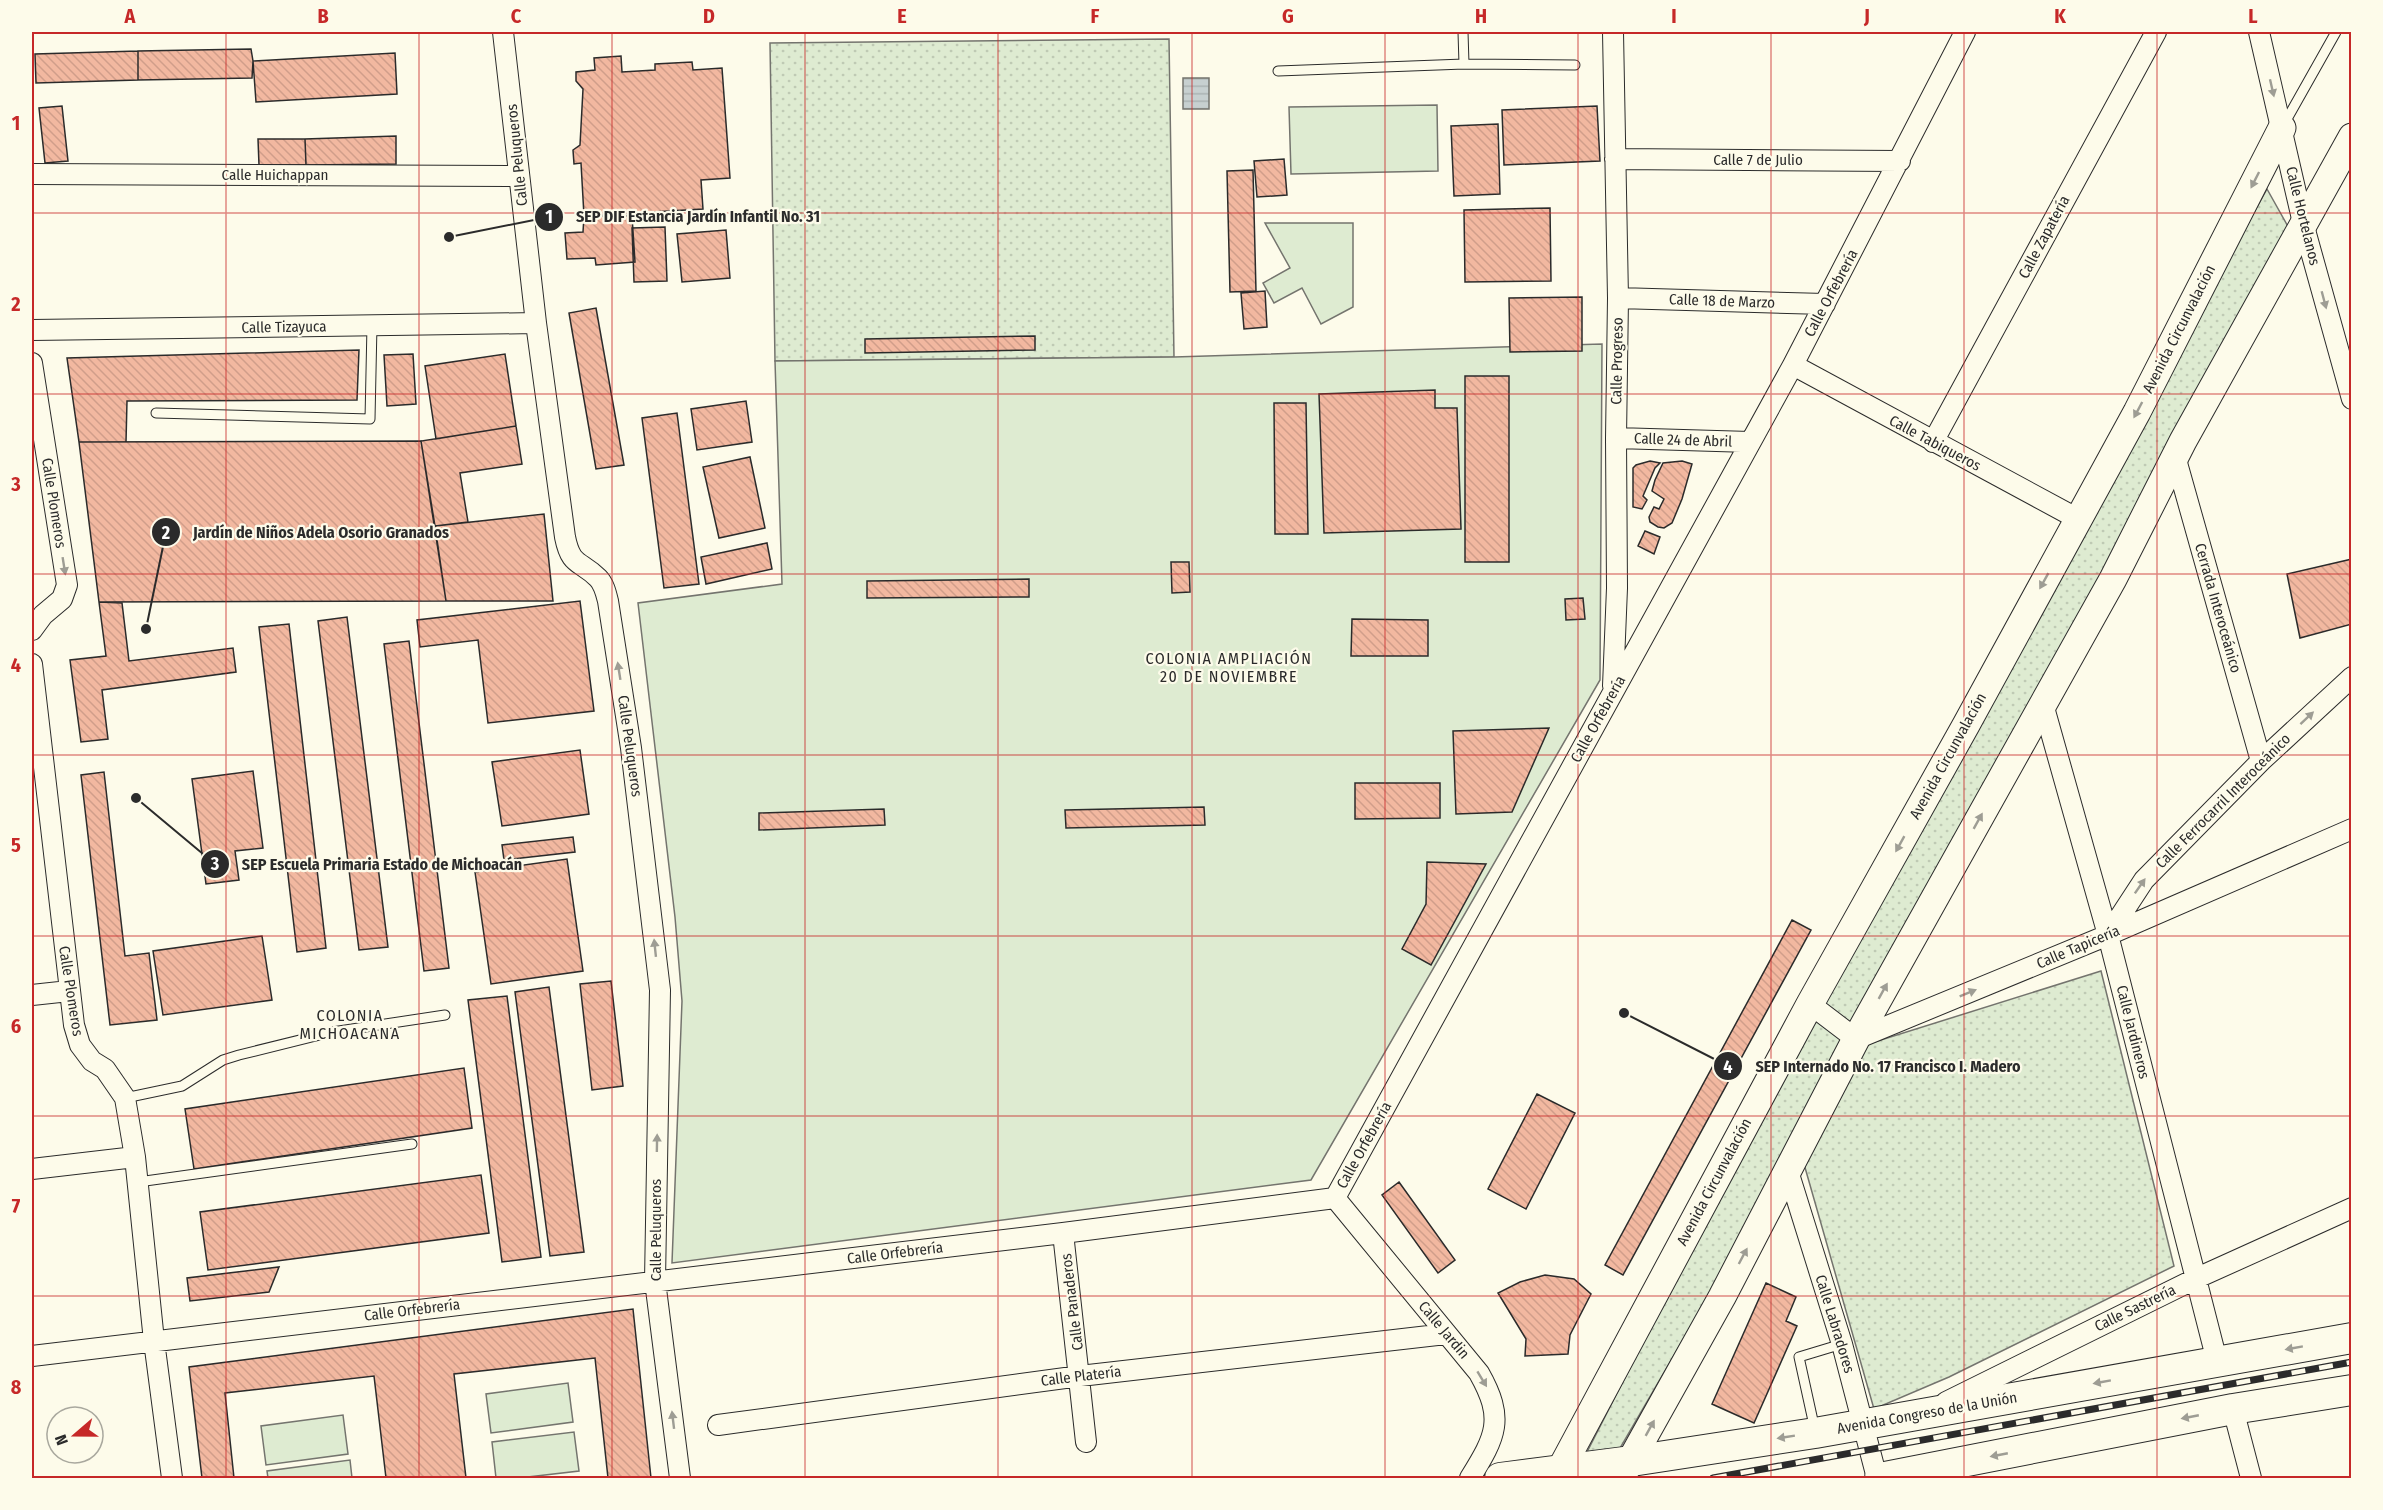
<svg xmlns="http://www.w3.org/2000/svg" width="2383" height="1510" font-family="'Fira Sans Condensed',sans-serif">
<defs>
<pattern id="park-dots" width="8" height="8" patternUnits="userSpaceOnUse" patternTransform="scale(1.5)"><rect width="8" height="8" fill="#deebd1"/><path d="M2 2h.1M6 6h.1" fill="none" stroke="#bfcab4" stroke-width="1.8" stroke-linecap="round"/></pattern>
<pattern id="water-rules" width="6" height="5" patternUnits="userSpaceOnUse" patternTransform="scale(1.5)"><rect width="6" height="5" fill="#c7d0d0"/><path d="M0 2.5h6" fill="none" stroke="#abb3b3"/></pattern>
<pattern id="building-back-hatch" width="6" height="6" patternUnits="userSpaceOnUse" patternTransform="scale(1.5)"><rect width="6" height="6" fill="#f2b8a0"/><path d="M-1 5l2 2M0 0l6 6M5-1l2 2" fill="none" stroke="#d09e8a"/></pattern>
</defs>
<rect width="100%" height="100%" fill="#fdfbea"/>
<path fill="url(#park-dots)" stroke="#74746e" stroke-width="1.5" d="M1169,39L1174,357L775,361L770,43Z
M2267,189L2290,230L2094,587L1849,1050L2101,971L2174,1266L1949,1377L1874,1409L1796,1136L1708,1297L1619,1450L1586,1454L1713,1205L2138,421Z"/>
<path fill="#deebd1" stroke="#74746e" stroke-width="1.5" d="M1437,105L1438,171L1291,174L1289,107Z
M1265,223H1353V307L1321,324L1302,288L1274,303L1263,283L1290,268Z
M1602,344L1600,680L1311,1180L672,1263L682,1001L675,917L638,603L782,584L775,361L1174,357Z
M568,1383L573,1422L491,1433L486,1394Z
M343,1415L348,1454L266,1465L261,1426Z
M574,1432L579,1471L519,1478H496L492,1442Z
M350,1460L352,1478H268L267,1471Z"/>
<path fill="url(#water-rules)" stroke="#74746e" stroke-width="1.5" d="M1183,78H1209V109H1183Z"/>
<path fill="url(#building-back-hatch)" stroke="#2b2b2b" stroke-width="1.5" d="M251,49L253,61L252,78L138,80V51Z
M138,51V80L36,83L35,54Z
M395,53L397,94L256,102L253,61Z
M621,56L622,72L655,70V64L692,62L693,70L722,68L730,178L701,180L703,209L584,216L581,163L574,164L573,150L580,145L583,89L576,81V72L595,70L594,58Z
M62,106L68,161L45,163L39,108Z
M1597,106L1600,161L1504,165L1502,110Z
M1498,124L1500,194L1454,196L1451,126Z
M396,136V164L306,165L305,139Z
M258,139H305L306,165H259Z
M1284,159L1287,195L1257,197L1254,161Z
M1253,170L1256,291L1230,292L1227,171Z
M1550,208L1551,281L1465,282L1464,210Z
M584,216H632L635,262L596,265L595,258L567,259L565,233L583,232Z
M665,227L667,281L634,282L632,228Z
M726,230L730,278L682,282L677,234Z
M1265,291L1267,327L1244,329L1241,293Z
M1582,297V351L1510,352L1509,298Z
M596,308L624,465L596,469L569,313Z
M1035,336V350L865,353V339Z
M359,350L357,400L127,401L126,442H79L67,358Z
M413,354L416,404L387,406L384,355Z
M505,354L516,426L436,439L425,366Z
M1465,376H1509V562H1465Z
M1435,390V408H1457L1461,529L1324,533L1319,394Z
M746,401L752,442L697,450L691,409Z
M1274,403H1306L1308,534H1275Z
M677,413L699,584L664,588L642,418Z
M516,426L522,464L460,473L468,522L435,526L421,441Z
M421,441L446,601L99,602L79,442Z
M750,457L765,528L719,538L703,467Z
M1650,461L1660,463L1655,468L1643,496L1647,500L1642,509L1633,507V468L1636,465Z
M1682,461L1692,464L1682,499L1672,523L1664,528L1658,527L1650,522L1649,517L1654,507L1659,509L1664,499L1652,491L1655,480L1663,463Z
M544,514L553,601H446L435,526Z
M1645,531L1660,537L1654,554L1638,546Z
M767,543L772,569L706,584L701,557Z
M2352,559V624L2300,638L2287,574Z
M1171,562H1189L1190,592L1172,593Z
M1029,579V597L867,598V581Z
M1583,598L1585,619L1566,620L1565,599Z
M580,601L594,711L488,723L478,640L420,647L417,620Z
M99,602L122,603L129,661L233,648L236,672L102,690L108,739L81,742L70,660L106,656Z
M347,617L388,947L359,950L318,621Z
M1352,619L1428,620V656H1351Z
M289,624L326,948L297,952L259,627Z
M409,641L449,968L424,971L384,644Z
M1549,728L1512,812L1456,814L1453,731Z
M580,750L589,814L502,826L492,762Z
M253,771L263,848L235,851L239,880L206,884L192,779Z
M104,772L125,956L149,953L157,1020L110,1025L81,775Z
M1355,783H1440V818L1355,819Z
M1204,807L1205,825L1066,828L1065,810Z
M884,809L885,825L759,830V813Z
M573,837L575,852L504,860L502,845Z
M567,859L583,971L491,984L475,872Z
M1427,862L1486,864L1431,965L1402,949L1426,904Z
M1792,920L1811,930L1623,1275L1605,1265Z
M262,936L272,1000L163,1015L153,951Z
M611,981L623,1086L592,1090L580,984Z
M549,987L584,1252L550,1256L515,992Z
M507,996L541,1257L502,1262L468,1000Z
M464,1068L472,1128L194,1169L185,1109Z
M1537,1094L1575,1113L1526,1209L1488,1189Z
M481,1175L489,1233L208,1270L200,1212Z
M1399,1182L1455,1260L1438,1273L1382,1195Z
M279,1267L269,1292L190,1301L187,1278Z
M1545,1275L1574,1279L1591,1294L1570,1335L1568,1354L1525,1356L1526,1339L1498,1293L1520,1282Z
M1766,1283L1796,1297L1786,1321L1797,1326L1754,1423L1712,1404Z
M633,1309L651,1478H608L595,1358L454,1374L466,1478H386L374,1376L225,1393L234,1478H202L189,1367Z"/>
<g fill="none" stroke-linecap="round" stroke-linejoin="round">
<defs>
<path id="service" d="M1464,64L1575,65
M1278,71L1464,64L1463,32
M2283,126L2336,32
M156,413L370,419L372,325
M125,1098L182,1086L223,1060L239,1055L332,1032L445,1015
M138,1182L412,1144
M1815,1430L1799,1357L1842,1344"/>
<path id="minor" d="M503,32L536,323L565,537C571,567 580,560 598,578C604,584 606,593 608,601L631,748L660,990L655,1281L680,1478
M2259,32L2303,223L2352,399
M1615,159L1900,161
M32,174L519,176
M1618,298L1825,304
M32,330L536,323
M32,363L67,585L62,599L43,615L32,630
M1793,365L2078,519
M1616,438L1750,442
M1933,442L2156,32
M2175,456L2261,761
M32,664L74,1025L80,1045L92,1061L105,1069L125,1098L135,1157L154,1341L172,1478
M1613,686L1617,588L1616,438L1618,298L1613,32
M2043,704L2108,935L2217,1361
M2108,935L2144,880L2261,761L2352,677
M32,995L69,991
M1810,1004L1856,1039L2108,935L2352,829
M32,1169L135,1157
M1788,1171L1842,1344L1877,1478
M1335,1198L1793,365L1965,32
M1335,1198L1479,1373C1505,1419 1496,1436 1470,1478
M1063,1233L1086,1442
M32,1356L1063,1233L1335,1198
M1946,1402L2197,1278L2352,1208
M2233,1409L2251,1478
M718,1425L1080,1376L1446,1334"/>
<path id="secondary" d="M1556,1478L1810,1004L1966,725L2137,412L2282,128
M1621,1478L1722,1297L1856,1039L2113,579L2183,441L2352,137"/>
<path id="primary" d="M1500,1478L1632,1461L1815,1433L2352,1338
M1880,1478L2233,1409L2352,1390"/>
</defs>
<use href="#service" stroke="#2b2b2b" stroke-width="11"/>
<use href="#minor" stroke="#2b2b2b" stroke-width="22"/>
<use href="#secondary" stroke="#2b2b2b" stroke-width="29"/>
<use href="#primary" stroke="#2b2b2b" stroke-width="32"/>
<use href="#service" stroke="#fdfbea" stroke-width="9"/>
<use href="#minor" stroke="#fdfbea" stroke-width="20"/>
<use href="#secondary" stroke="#fdfbea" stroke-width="27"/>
<use href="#primary" stroke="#fdfbea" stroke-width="30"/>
<defs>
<path id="rail" d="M1713,1478L2352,1362"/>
</defs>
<use href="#rail" stroke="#2b2b2b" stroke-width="7"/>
<use href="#rail" stroke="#fdfbea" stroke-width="4.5" stroke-dasharray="14" stroke-linecap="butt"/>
</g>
<defs><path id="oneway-solid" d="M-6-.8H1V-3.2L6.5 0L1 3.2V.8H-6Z" transform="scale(1.5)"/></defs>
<g fill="#9e9d94">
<use href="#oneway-solid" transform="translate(2272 88) rotate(77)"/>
<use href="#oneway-solid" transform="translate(2255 180) rotate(117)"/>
<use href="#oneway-solid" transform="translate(2324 300) rotate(75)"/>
<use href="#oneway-solid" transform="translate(2138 410) rotate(118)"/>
<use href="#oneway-solid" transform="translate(64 566) rotate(81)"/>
<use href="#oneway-solid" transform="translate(2044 581) rotate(119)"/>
<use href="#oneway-solid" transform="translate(619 671) rotate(-99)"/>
<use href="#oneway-solid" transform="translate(2307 718) rotate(-43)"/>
<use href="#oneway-solid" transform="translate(1978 821) rotate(-61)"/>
<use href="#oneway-solid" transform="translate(1900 844) rotate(119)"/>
<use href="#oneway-solid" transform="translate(2140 886) rotate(-55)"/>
<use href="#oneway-solid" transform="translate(655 948) rotate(-96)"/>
<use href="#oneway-solid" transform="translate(1883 991) rotate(-61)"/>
<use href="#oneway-solid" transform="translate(1968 993) rotate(-22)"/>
<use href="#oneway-solid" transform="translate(657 1143) rotate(-89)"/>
<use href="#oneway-solid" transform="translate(1743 1256) rotate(-62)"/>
<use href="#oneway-solid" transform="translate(2294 1348) rotate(170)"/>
<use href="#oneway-solid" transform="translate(1482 1379) rotate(59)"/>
<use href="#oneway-solid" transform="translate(2102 1382) rotate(170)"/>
<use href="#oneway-solid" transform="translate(2190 1417) rotate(169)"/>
<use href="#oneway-solid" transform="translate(673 1420) rotate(-97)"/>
<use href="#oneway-solid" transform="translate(1650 1428) rotate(-61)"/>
<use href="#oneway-solid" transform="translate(1786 1437) rotate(171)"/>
<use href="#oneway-solid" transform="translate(1999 1455) rotate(169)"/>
</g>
<path fill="none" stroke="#c62828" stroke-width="1.5" stroke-opacity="0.55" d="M226,32V1478M419,32V1478M612,32V1478M805,32V1478M998,32V1478M1192,32V1478M1385,32V1478M1578,32V1478M1771,32V1478M1964,32V1478M2157,32V1478M32,213H2352M32,394H2352M32,574H2352M32,755H2352M32,936H2352M32,1116H2352M32,1296H2352"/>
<g text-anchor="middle" stroke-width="4.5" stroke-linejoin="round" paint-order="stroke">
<g font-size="15" fill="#2b2b2b" stroke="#fdfbea">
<text transform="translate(517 155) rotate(-96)" y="5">Calle Peluqueros</text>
<text x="1758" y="165">Calle 7 de Julio</text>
<text x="275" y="180">Calle Huichappan</text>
<text transform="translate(2303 216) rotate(76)" y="5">Calle Hortelanos</text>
<text transform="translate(2044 237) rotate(-62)" y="5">Calle Zapatería</text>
<text transform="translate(1831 293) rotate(-62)" y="5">Calle Orfebrería</text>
<text transform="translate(1722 301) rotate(2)" y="5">Calle 18 de Marzo</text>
<text transform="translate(284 327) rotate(-1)" y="5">Calle Tizayuca</text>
<text transform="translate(2179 329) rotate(-63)" y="5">Avenida Circunvalación</text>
<text transform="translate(1617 361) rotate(-89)" y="5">Calle Progreso</text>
<text transform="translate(1683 440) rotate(2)" y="5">Calle 24 de Abril</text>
<text transform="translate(1935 443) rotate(28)" y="5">Calle Tabiqueros</text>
<text transform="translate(54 503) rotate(81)" y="5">Calle Plomeros</text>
<text transform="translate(2218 608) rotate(74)" y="5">Cerrada Interoceánico</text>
<text transform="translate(1598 719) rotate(-61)" y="5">Calle Orfebrería</text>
<text transform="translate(630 746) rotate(82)" y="5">Calle Peluqueros</text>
<text transform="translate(1948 756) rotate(-61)" y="5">Avenida Circunvalación</text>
<text transform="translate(2223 801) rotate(-45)" y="5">Calle Ferrocarril Interoceánico</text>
<text transform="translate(2078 947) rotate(-23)" y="5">Calle Tapicería</text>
<text transform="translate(71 991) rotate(81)" y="5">Calle Plomeros</text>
<text transform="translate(2133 1032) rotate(76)" y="5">Calle Jardineros</text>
<text transform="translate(1364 1145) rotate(-61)" y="5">Calle Orfebrería</text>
<text transform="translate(1714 1182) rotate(-62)" y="5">Avenida Circunvalación</text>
<text transform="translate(656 1230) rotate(-90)" y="5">Calle Peluqueros</text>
<text transform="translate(895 1253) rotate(-7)" y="5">Calle Orfebrería</text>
<text transform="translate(1072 1302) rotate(-97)" y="5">Calle Panaderos</text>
<text transform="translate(2135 1308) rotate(-26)" y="5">Calle Sastrería</text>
<text transform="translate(412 1310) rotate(-7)" y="5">Calle Orfebrería</text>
<text transform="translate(1835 1324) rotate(73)" y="5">Calle Labradores</text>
<text transform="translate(1444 1330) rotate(50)" y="5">Calle Jardin</text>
<text transform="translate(1081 1376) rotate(-7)" y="5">Calle Platería</text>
<text transform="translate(1927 1413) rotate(-10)" y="5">Avenida Congreso de la Unión</text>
</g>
<g font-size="16" letter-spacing="1.5" fill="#2b2b2b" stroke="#fdfbea">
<text x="1229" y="664">COLONIA AMPLIACIÓN<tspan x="1229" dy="18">20 DE NOVIEMBRE</tspan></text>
<text x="350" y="1021">COLONIA<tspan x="350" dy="18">MICHOACANA</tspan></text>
</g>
</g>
<path fill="none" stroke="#2b2b2b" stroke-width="2" d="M449 237L549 217M146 629L166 532M136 798L215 864M1624 1013L1728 1066"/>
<g fill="#2b2b2b" stroke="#fdfbea" stroke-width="2">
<circle cx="449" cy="237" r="6"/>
<circle cx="146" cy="629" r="6"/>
<circle cx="136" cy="798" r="6"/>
<circle cx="1624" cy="1013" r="6"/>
<circle cx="549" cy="217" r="15"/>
<circle cx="166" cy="532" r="15"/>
<circle cx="215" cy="864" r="15"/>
<circle cx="1728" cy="1066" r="15"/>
</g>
<g font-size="18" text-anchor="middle" font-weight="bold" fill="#fff">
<text x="549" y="223">1</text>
<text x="166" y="539">2</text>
<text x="215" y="870">3</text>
<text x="1728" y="1073">4</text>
</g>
<g font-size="16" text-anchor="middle" font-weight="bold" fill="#2b2b2b" stroke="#fdfbea" stroke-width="4.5" stroke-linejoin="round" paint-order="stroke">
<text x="698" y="222">SEP DIF Estancia Jardín Infantil No. 31</text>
<text x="321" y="538">Jardín de Niños Adela Osorio Granados</text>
<text x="382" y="870">SEP Escuela Primaria Estado de Michoacán</text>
<text x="1888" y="1072">SEP Internado No. 17 Francisco I. Madero</text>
</g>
<rect width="2383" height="1510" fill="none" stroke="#fdfbea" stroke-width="66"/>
<g transform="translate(75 1435) rotate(250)"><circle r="28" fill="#fdfbea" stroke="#a9a89e" stroke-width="1.5"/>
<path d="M0-4.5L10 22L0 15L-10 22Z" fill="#c62828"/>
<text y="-9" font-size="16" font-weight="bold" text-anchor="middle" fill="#2b2b2b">N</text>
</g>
<rect x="33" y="33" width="2317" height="1444" fill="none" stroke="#c62828" stroke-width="2"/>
<g font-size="20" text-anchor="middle" font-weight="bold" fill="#c62828">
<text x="130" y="23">A</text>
<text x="323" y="23">B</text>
<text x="516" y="23">C</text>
<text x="709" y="23">D</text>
<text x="902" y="23">E</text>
<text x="1095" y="23">F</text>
<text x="1288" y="23">G</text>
<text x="1481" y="23">H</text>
<text x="1674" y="23">I</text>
<text x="1867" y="23">J</text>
<text x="2060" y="23">K</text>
<text x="2253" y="23">L</text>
<text x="16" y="130">1</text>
<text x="16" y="311">2</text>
<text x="16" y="491">3</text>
<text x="16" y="672">4</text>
<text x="16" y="852">5</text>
<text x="16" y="1033">6</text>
<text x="16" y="1213">7</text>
<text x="16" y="1394">8</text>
</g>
</svg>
